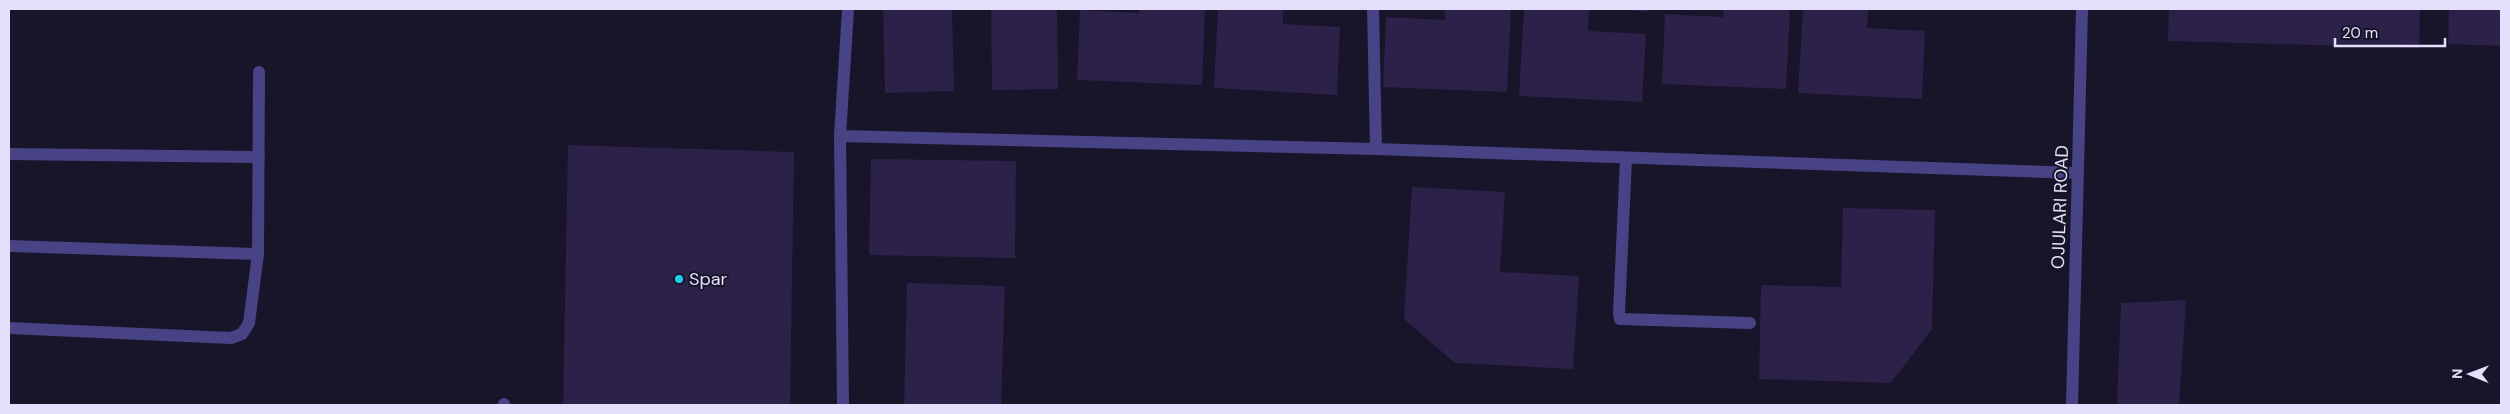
<svg xmlns="http://www.w3.org/2000/svg" width="2510" height="414" font-family="'DM Sans',sans-serif">
<rect width="100%" height="100%" fill="#18142a"/>
<path fill="#2b2149" d="M883,9H952L954,91L885,93Z
M991,9H1057L1058,89L992,90Z
M1139,9H1205L1202,85L1077,80L1080,10L1139,13Z
M1218,9H1283V24L1340,27L1337,95L1214,88Z
M1445,9H1511L1507,92L1383,87L1386,17L1445,20Z
M1524,9H1589L1588,31L1646,34L1642,102L1519,96Z
M1620,9H1648V12Z
M1724,9H1790L1786,89L1662,84L1665,14L1723,17Z
M1803,9H1868L1867,28L1925,31L1922,99L1798,93Z
M2169,9H2420L2419,48L2168,41Z
M2449,9H2501V46L2448,44Z
M568,145L794,152L790,405H563Z
M871,159L1016,161L1015,258L869,255Z
M1412,187L1505,192L1500,272L1579,276L1573,369L1455,363L1404,319Z
M1843,208L1935,210L1932,329L1891,383L1759,379L1761,285L1841,287Z
M907,283L1005,286L1001,405H904Z
M2186,300L2179,405H2117L2121,303Z"/>
<g fill="none" stroke-linecap="round" stroke-linejoin="round">
<path stroke="#484385" stroke-width="12" d="M9,154L259,157
M1626,159L1619,313L1620,319L1750,323
M9,246L258,254
M9,328L231,338L242,334L249,323L258,254L259,72
M504,405V404"/>
<path stroke="#484385" stroke-width="12" d="M1373,9L1376,149
M840,136L848,9
M843,405L840,136L1376,149L2078,173
M2072,405L2082,9"/>
</g>
<circle fill="#1dcdeb" stroke="#18142a" stroke-width="2" cx="679" cy="279" r="5"/>
<g text-anchor="middle" stroke-width="4" stroke-linejoin="round" paint-order="stroke">
<g font-size="18" fill="#e4e0fc" stroke="#18142a">
<text transform="translate(2060 207) rotate(-88)" y="6">OJULARI ROAD</text>
</g>
<g font-size="18" fill="#e4e0fc" stroke="#18142a" text-anchor="start">
<text x="689" y="285">Spar</text>
</g>
</g>
<rect width="2510" height="414" fill="none" stroke="#e4e0fc" stroke-width="20"/>
<g transform="translate(2470 374) rotate(271)" stroke="#18142a" stroke-width="4" paint-order="stroke">
<path d="M0-4L9 19L0 12L-9 19Z" fill="#e4e0fc"/>
<text y="-8" font-size="14" font-weight="bold" text-anchor="middle" fill="#e4e0fc">N</text>
</g>
<path d="M2335 38v8h110v-8" fill="none" stroke="#e4e0fc" stroke-width="2.5"/>
<text x="2342" y="38" font-size="15" fill="#e4e0fc" stroke="#18142a" stroke-width="4" paint-order="stroke">20 m</text>
</svg>
